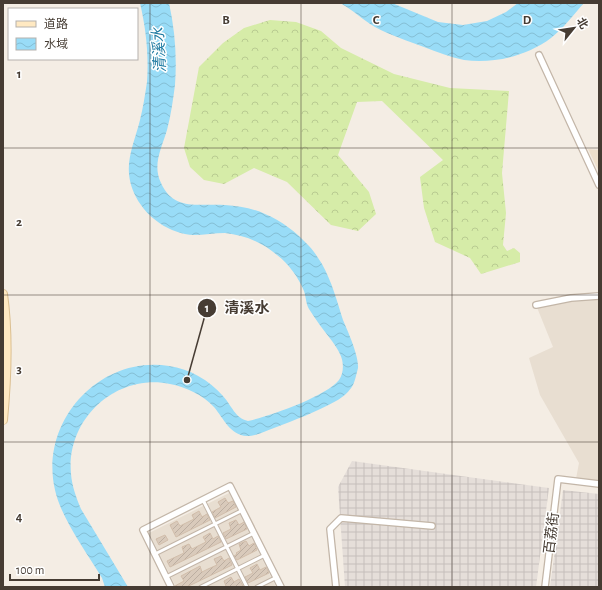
<svg xmlns="http://www.w3.org/2000/svg" width="602" height="590" font-family="'Alegreya Sans','Noto Sans SC',sans-serif">
<defs>
<pattern id="industrial-grid" width="8" height="8" patternUnits="userSpaceOnUse"><rect width="8" height="8" fill="#e5ded9"/><path d="M0 4h8M4 0v8" fill="none" stroke="#c6bfbb"/></pattern>
<pattern id="forest-crowns" width="20" height="18" patternUnits="userSpaceOnUse"><rect width="20" height="18" fill="#d6eca8"/><path d="M2 6a3 3 0 1 1 6 0M12 15a3 3 0 1 1 6 0" fill="none" stroke="#b9cb91"/></pattern>
<pattern id="water-waves" width="16" height="10" patternUnits="userSpaceOnUse"><rect width="16" height="10" fill="#99dcf7"/><path d="M0 5q4-4 8 0t8 0" fill="none" stroke="#85bed4"/></pattern>
<pattern id="building-hatch" width="6" height="6" patternUnits="userSpaceOnUse"><rect width="6" height="6" fill="#d9cabb"/><path d="M-1 1l2-2M0 6l6-6M5 7l2-2" fill="none" stroke="#bcaea1"/></pattern>
</defs>
<rect width="100%" height="100%" fill="#f4ede4"/>
<path fill="#e8ded1" d="M571,298H599V487L575,484L579,463L540,395L529,358L553,347L536,305Z
M229,493L276,587H176L149,533Z"/>
<path fill="url(#industrial-grid)" d="M352,461L549,488L536,587H345L338,487Z
M563,490L599,494V587H550Z"/>
<path fill="#eee0cc" d="M588,149L599,150V172Z"/>
<path fill="url(#forest-crowns)" d="M270,20L296,22L321,31L341,48L394,74L450,88L509,91L502,173L506,213L503,245L507,251L514,248L520,253V262L481,274L470,258L435,242L424,208L420,177L443,160L382,101L357,102L338,155L369,192L376,214L358,231L331,225L287,182L254,168L224,184L204,180L190,167L184,148L199,67L223,43L244,28Z"/>
<path fill="url(#water-waves)" d="M140,3H169C175,30 177,57 175,85C173,100 171,115 167,130C162,147 152,165 161,183C174,212 199,203 225,205C238,206 252,208 265,214C282,221 296,232 309,246C314,251 318,258 322,264C332,282 337,301 343,320C348,332 359,356 358,368C357,372 355,381 353,385C350,391 342,398 336,401C316,412 295,420 274,428C266,431 256,436 247,436C230,435 224,419 214,407C203,395 186,387 170,384C116,373 66,419 71,474C72,486 76,497 81,509L128,587H105L102,578C87,553 61,518 55,490C39,422 99,355 169,366C190,369 209,380 223,396C232,406 235,418 248,421C270,416 325,397 339,380C344,373 344,362 340,354C338,350 335,345 332,341C324,331 316,320 309,309C306,304 306,297 304,291C298,277 289,264 277,255C262,242 244,235 225,233C215,233 204,235 194,235C170,234 147,218 136,197C121,168 133,148 140,120C143,108 145,95 147,82C149,55 146,29 140,3Z
M340,3H392L438,22L463,25L487,21L506,12L518,3H584C573,15 564,28 551,38C527,56 494,64 464,60C450,57 437,52 424,47C408,41 390,35 375,27C363,20 353,10 340,3Z"/>
<path fill="url(#building-hatch)" stroke="#d2beab" d="M225,498L228,503L233,501L236,507L215,518L212,512L221,507L218,502Z
M199,511L202,517L207,514L210,520L176,537L170,525L177,521L180,526L194,519L192,515Z
M236,520L239,525L244,522L247,529L226,539L223,533L231,529L229,523Z
M210,533L213,539L218,536L221,542L170,567L167,561L184,553L182,547L189,544L192,549L206,542L203,537Z
M165,535L168,540L159,545L156,539Z
M246,541L249,546L254,543L257,550L237,560L234,556L237,554L236,553L241,550L239,544Z
M221,556L224,561L229,558L232,565L193,584L186,587H175V586L184,581L181,576L200,566L202,572L208,569L217,565L214,559Z
M257,564L260,570L266,567L269,573L248,583L245,577L253,573L250,568Z
M231,577L234,582L239,579L243,586L240,587H224L226,586L224,581Z"/>
<g fill="none" stroke-linecap="round" stroke-linejoin="round">
<defs>
<path id="lane" d="M203,500L247,587
M155,554L243,510
M166,577L254,533
M201,587L265,555
M257,587L277,577"/>
<path id="street" d="M539,55L599,185
M536,305L571,298L599,296
M171,587L143,530L230,486L281,587
M336,587L330,529L341,518L432,526
M545,587L558,479L599,484"/>
<path id="secondary" d="M3,294C9,336 7,378 3,420"/>
</defs>
<use href="#lane" stroke="#c3b6a8" stroke-width="5"/>
<use href="#street" stroke="#c3b6a8" stroke-width="8"/>
<use href="#secondary" stroke="#dbbf91" stroke-width="10"/>
<use href="#lane" stroke="#fff" stroke-width="3"/>
<use href="#street" stroke="#fff" stroke-width="5.5"/>
<use href="#secondary" stroke="#ffe9c2" stroke-width="8"/>
</g>
<path fill="none" stroke="#463c33" stroke-width="1" stroke-opacity="0.55" d="M150,3V587M301,3V587M452,3V587M3,148H599M3,295H599M3,442H599"/>
<g text-anchor="middle" stroke-width="3" stroke-linejoin="round" paint-order="stroke">
<g font-size="14" fill="#463c33" stroke="#fff">
<text transform="translate(551 533) rotate(-83)" y="5">百荔街</text>
</g>
<g font-size="15" font-style="italic" fill="#1f7ba2" stroke="#fff">
<text transform="translate(159 50) rotate(-93)" y="5">清溪水</text>
</g>
</g>
<g font-size="13" text-anchor="middle" font-weight="bold" fill="#463c33" stroke="#fff" stroke-width="3" stroke-linejoin="round" paint-order="stroke">
<text x="226" y="24">B</text>
<text x="376" y="24">C</text>
<text x="527" y="24">D</text>
<text x="19" y="78">1</text>
<text x="19" y="226">2</text>
<text x="19" y="373">3</text>
<text x="19" y="521">4</text>
</g>
<path fill="none" stroke="#463c33" stroke-width="1.5" d="M187 380L207 308"/>
<g fill="#463c33" stroke="#fff" stroke-width="1.5">
<circle cx="187" cy="380" r="4"/>
<circle cx="207" cy="308" r="10"/>
</g>
<g font-size="12" text-anchor="middle" font-weight="bold" fill="#fff">
<text x="207" y="312">1</text>
</g>
<g font-size="15" text-anchor="middle" font-weight="bold" fill="#463c33" stroke="#fff" stroke-width="3" stroke-linejoin="round" paint-order="stroke">
<text x="247" y="313">清溪水</text>
</g>
<rect width="602" height="590" fill="none" stroke="#463c33" stroke-width="8"/>
<rect x="8" y="8" width="130" height="52" fill="#ffffff" stroke="#b5b1ad"/>
<rect x="16" y="21" width="20" height="6" fill="#ffe9c2" stroke="#b5b1ad"/>
<text x="44" y="28" font-size="12" fill="#463c33">道路</text>
<rect x="16" y="38" width="20" height="12" fill="url(#water-waves)" stroke="#b5b1ad"/>
<text x="44" y="48" font-size="12" fill="#463c33">水域</text>
<g transform="translate(574 28) rotate(60)" stroke="#ffffff" stroke-width="3" paint-order="stroke">
<path d="M0-3L7 15L0 10L-7 15Z" fill="#463c33"/>
<text y="-6" font-size="11" font-weight="bold" text-anchor="middle" fill="#463c33">北</text>
</g>
<path d="M10 574v6h89v-6" fill="none" stroke="#463c33" stroke-width="2"/>
<text x="16" y="574" font-size="12" fill="#463c33" stroke="#ffffff" stroke-width="3" paint-order="stroke">100 m</text>
</svg>
